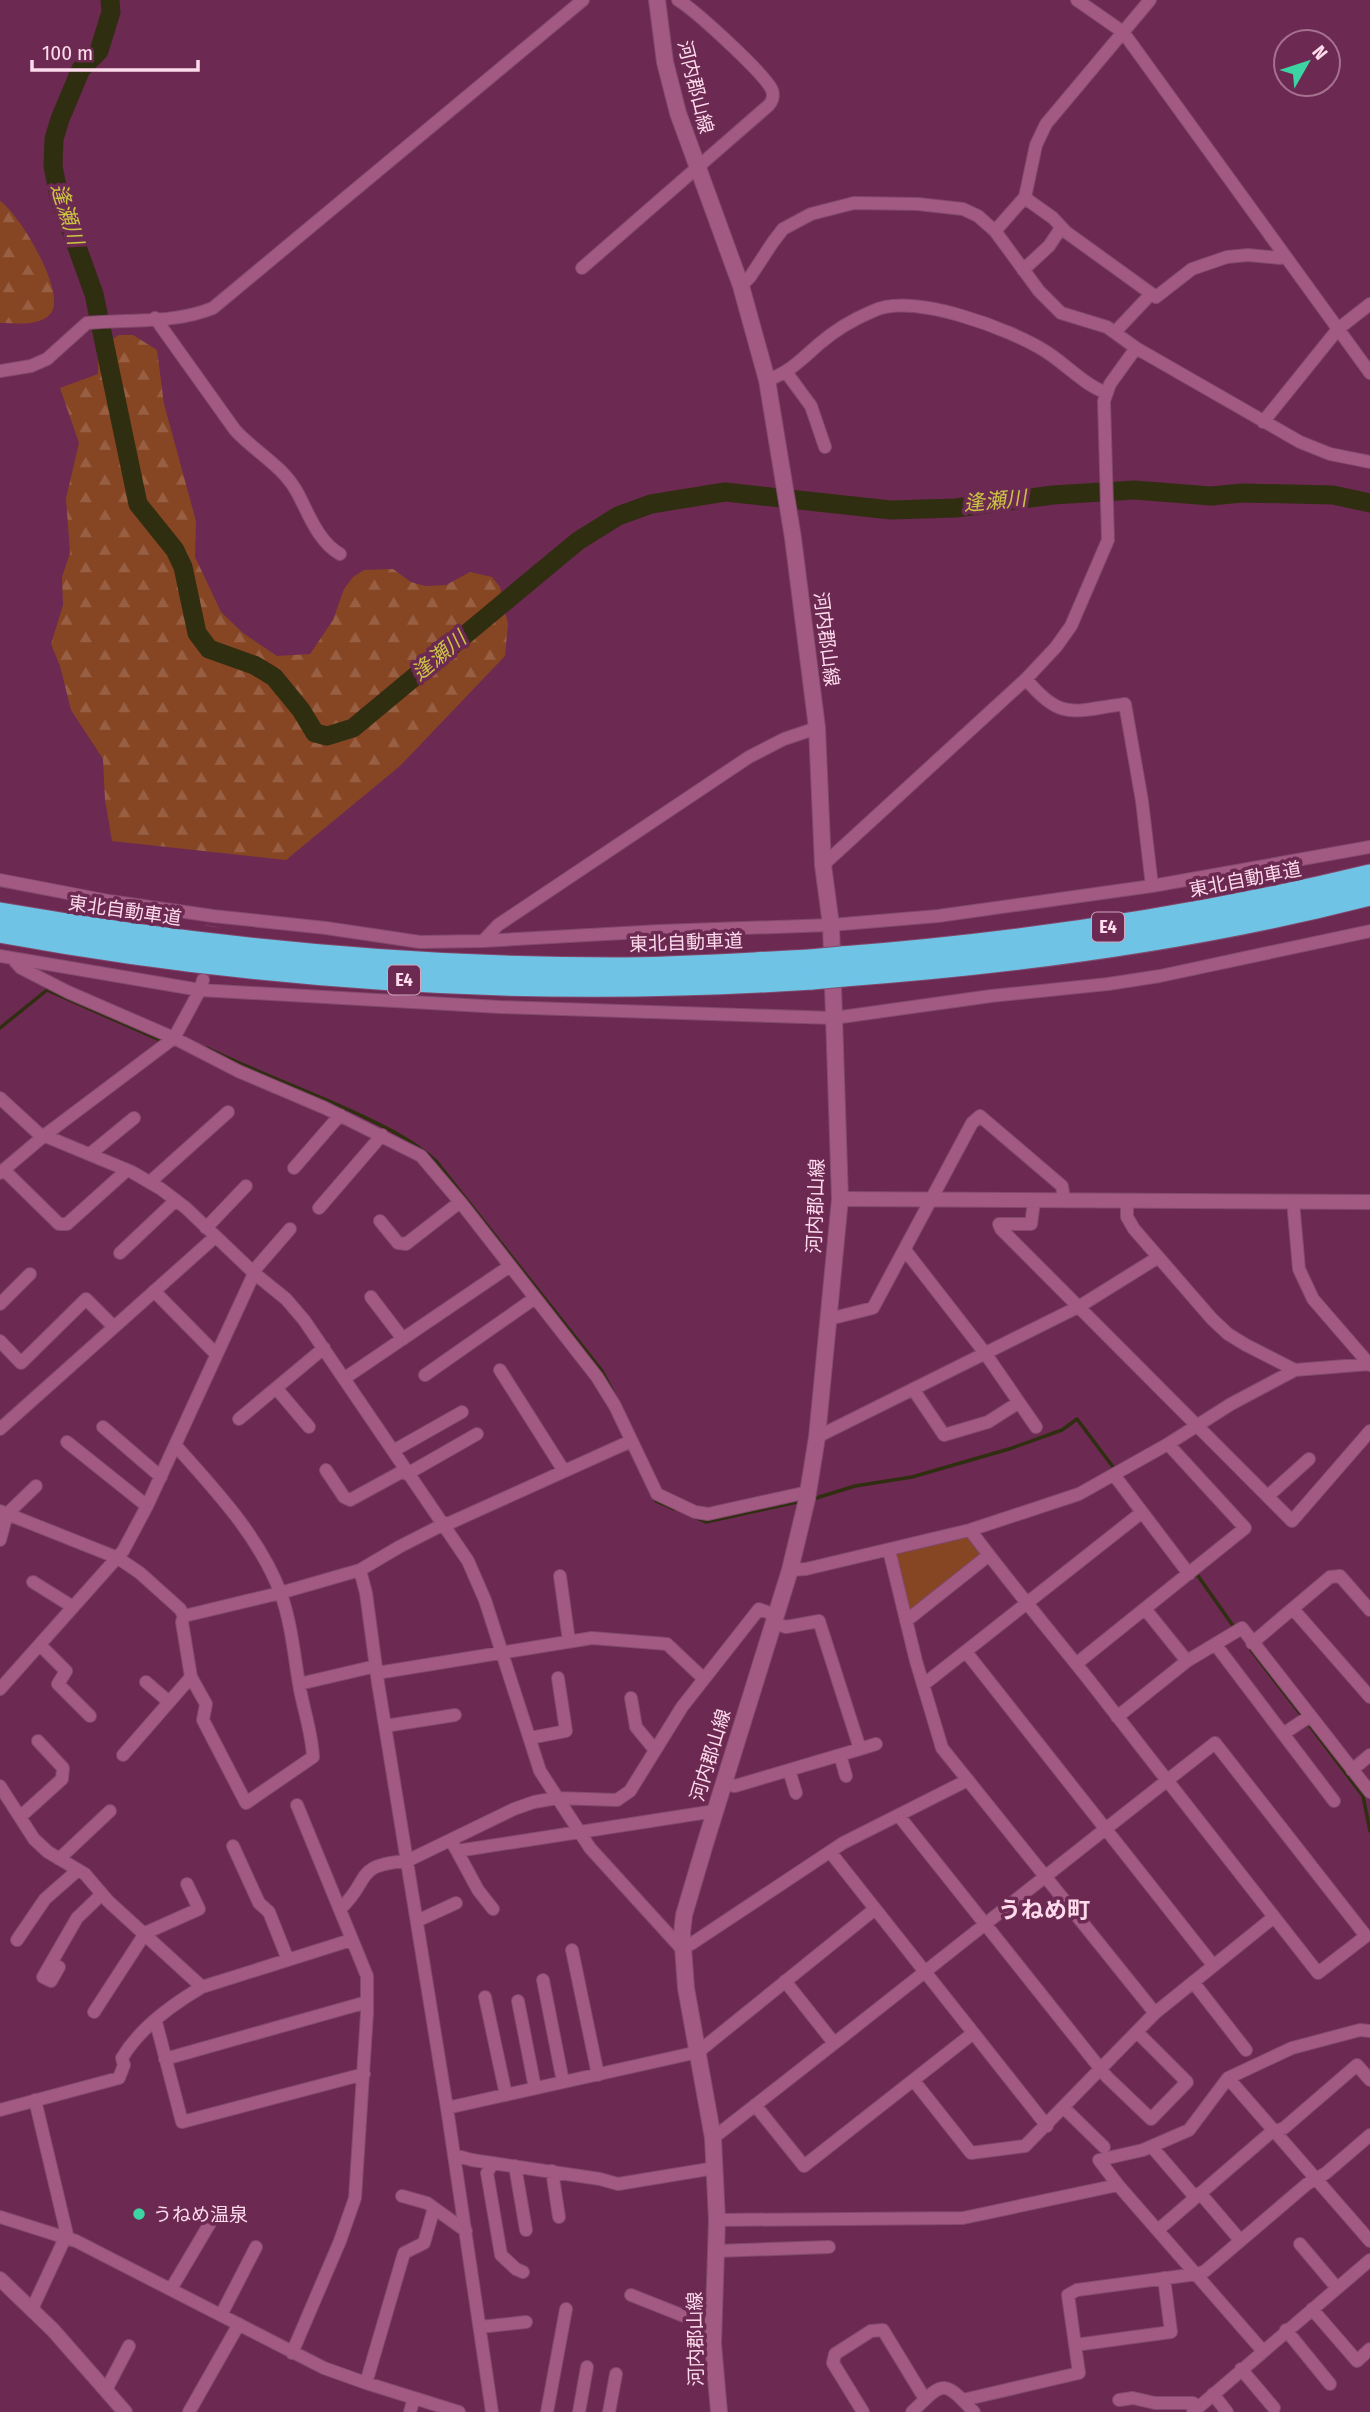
<svg xmlns="http://www.w3.org/2000/svg" width="1370" height="2412" font-family="'Fira Sans Condensed','Noto Sans JP',sans-serif">
<defs>
<pattern id="forest-firs" width="22" height="20" patternUnits="userSpaceOnUse" patternTransform="scale(1.75)"><rect width="22" height="20" fill="#864523"/><path d="M5 1l3.5 6h-7zM16 11l3.5 6h-7z" fill="#985f43"/></pattern>
</defs>
<rect width="100%" height="100%" fill="#6c2951"/>
<path fill="url(#forest-firs)" d="M0,201C19,213 67,293 51,313C40,327 16,323 0,323Z
M119,335H133L157,350L164,404L196,521L195,557L221,612L243,633L277,656L310,654L333,620L344,589L353,577L364,570L393,569L411,582L425,586L446,585L470,572L492,577L500,587L508,624L505,656L400,766L286,860L112,841L105,800L103,759L71,710L60,666L51,644L63,605L62,577L70,553L66,498L79,443L60,388L98,374C99,346 94,351 119,335Z"/>
<path fill="#864523" d="M965,1535L979,1552V1559L915,1610L908,1609L895,1558L898,1551Z"/>
<g fill="none" stroke-linecap="round" stroke-linejoin="round">
<path stroke="#302e11" stroke-width="3.5" d="M0,1028L47,990L162,1041
M207,1048C258,1073 311,1092 362,1116C389,1129 414,1141 436,1161L602,1371L613,1392
M654,1497L656,1501L674,1509
M813,1499L855,1486L912,1477L1009,1449L1062,1430L1077,1419L1116,1471
M694,1517L706,1522L802,1501
M1196,1573L1236,1630
M1251,1650L1302,1716
M1307,1722L1363,1796L1370,1831"/>
<path stroke="#302e11" stroke-width="19" d="M110,0L111,12L99,51L81,69L60,119L54,139L53,166L59,197L94,294L138,504L175,550L183,567L197,633L209,649L254,665L274,677L301,710L315,733L327,736L353,728L578,541L618,516L651,504L725,492L891,510L956,508L1053,495L1134,490L1211,496L1242,493L1333,495L1370,503"/>
<path stroke="#824468" stroke-width="12" stroke-dasharray="12 6" stroke-linecap="butt" d="M203,980L211,926"/>
<defs>
<path id="minor" d="M1077,0L1123,32L1370,373
M1025,198L1053,218L1066,232L1156,297L1192,269L1227,257L1248,255L1280,258L1285,256
M995,231L1025,197L1036,145L1046,124L1150,0
M582,268L769,105C773,100 774,96 772,90C764,73 696,11 678,0
M1023,270L1049,246L1061,228
M741,286L750,277L773,242L783,229L811,214L854,203L918,204L963,209L978,216L995,231L1039,291L1061,313L1107,327L1136,348L1300,442L1330,454L1370,462
M155,318L235,430C255,452 282,465 297,492C308,512 318,542 340,554
M1115,332L1150,295
M0,371L31,366L47,359L87,323C129,319 174,324 213,308L583,0
M786,372L811,406L825,447
M767,380C789,373 802,359 819,344C834,331 854,319 873,311C913,292 1010,329 1045,351C1066,364 1084,385 1107,393
M1263,422L1338,329L1370,304
M1026,679C1062,723 1075,710 1125,704L1142,801L1152,886
M823,865L1026,679L1056,647L1071,626L1108,540L1104,401L1110,384L1136,348
M0,880L109,901L213,916L326,928L420,942L483,941L660,931L831,925L938,916L1152,886L1370,847
M483,941L498,925L749,757L784,739L817,728
M0,956L200,990L500,1007L834,1018L991,996L1108,984L1160,976L1370,931
M12,958L21,968L68,992L174,1038L238,1071L325,1108L421,1156L461,1203L597,1377L615,1406L657,1494L695,1512L708,1514L808,1492
M0,1098L38,1133L132,1172L161,1189L186,1208L254,1273L286,1299L304,1320L468,1561L485,1600L540,1771L590,1848L681,1948L691,1944L843,1843L968,1780
M90,1154L134,1118
M294,1168L340,1115
M4,1170L59,1224H67L127,1170
M0,1173L45,1135L174,1038L200,990L203,980
M150,1182L228,1112
M1293,1201L1299,1269L1313,1299L1370,1365
M1034,1202L1031,1224H999L1001,1229L1292,1521L1370,1431
M1127,1202V1217L1134,1229L1212,1319L1228,1334L1246,1345L1295,1370L1370,1364
M319,1208L382,1135
M380,1221L398,1243L406,1244L460,1202
M206,1228L246,1186
M905,1250L985,1353L1036,1427
M120,1253L176,1200
M154,1291L216,1354
M371,1297L403,1339
M0,1304L30,1274
M829,1319L873,1308L972,1123L980,1116L1062,1186L1064,1200
M0,1341L21,1363L86,1299L114,1327
M500,1370L564,1471
M425,1375L535,1298
M345,1378L510,1266
M276,1388L309,1427
M913,1389L944,1435L988,1422L1018,1403
M239,1419L324,1348
M103,1427L161,1477
M0,1429L215,1237
M817,1437L1080,1306L1157,1258
M67,1442L147,1506
M393,1451L462,1412
M326,1470L344,1497L350,1500L405,1470
M407,1474L477,1434
M1114,1475L1189,1574
M1268,1496L1309,1459
M0,1511L118,1558L140,1573L180,1609L184,1616L182,1622L191,1677L206,1704L203,1720L246,1803L313,1757C312,1733 303,1708 299,1684C294,1654 291,1622 281,1594C259,1536 216,1491 176,1446
M0,1540L7,1514L36,1486
M889,1550L916,1661L942,1748L1155,2013
M360,1570L366,1593L378,1683L447,2108L492,2412
M790,1570L806,1569L970,1530L1079,1494L1168,1444L1231,1404L1295,1370
M560,1576L569,1641
M33,1582L73,1607
M1145,1609L1187,1661
M1293,1609L1370,1697
M184,1616L280,1593L360,1570L399,1547L444,1524L452,1522L631,1441
M906,1621L989,1555
M1252,1643L1330,1577L1340,1576L1370,1610
M1215,1644L1334,1801
M40,1645L66,1671L58,1684L90,1716
M966,1652L1213,1965
M1076,1664L1245,1528L1168,1444
M377,1673L592,1638L667,1644L704,1679
M146,1682L169,1702
M299,1684L376,1666
M923,1685L1141,1513
M0,1689L123,1551L147,1506L257,1267L290,1229
M631,1698L636,1727L655,1750
M1117,1717L1187,1661L1242,1628L1370,1792
M385,1726L455,1715
M1283,1734L1310,1716
M530,1738L566,1731L558,1678
M860,1749L876,1744
M123,1755L191,1677
M840,1755L846,1776
M789,1770L796,1793
M1352,1770L1370,1755
M724,1784L735,1786L860,1749L819,1621L786,1627L773,1623
M0,1786L34,1839L48,1852L85,1874L108,1901L202,1987
M899,1816L1107,2077L1151,2119L1187,2082L1137,2032
M20,1817L62,1779L63,1768L38,1741
M451,1841L457,1851L715,1811
M233,1846L259,1903L269,1912L288,1960
M457,1851L478,1890L493,1909
M831,1853L1047,2126
M59,1859L110,1811
M340,1909C372,1880 352,1865 407,1861L514,1809L534,1802L557,1798L617,1800L630,1791L682,1707L759,1609L775,1615
M417,1921L456,1903
M143,1934L199,1909L187,1884
M17,1940L45,1899L78,1870
M572,1950L598,2075
M59,1967L51,1981L43,1977L77,1918L102,1894
M543,1980L563,2082
M785,1981L834,2043
M1193,1982L1246,2050
M485,1997L506,2095
M518,2001L535,2088
M94,2012L144,1935
M156,2022L182,2122L364,2074
M165,2059L367,2002
M1228,2078L1292,2048L1360,2030L1370,2031
M914,2081L971,2153L1025,2146L1155,2013L1274,1917
M35,2100L68,2239
M755,2105L804,2166L972,2034
M447,2108L698,2052L875,1909
M1064,2108L1104,2147
M0,2110L119,2078L124,2065L122,2058C139,2029 173,2004 202,1987L351,1940
M713,2138C881,2008 1047,1874 1215,1743L1366,1936L1318,1973C1242,1876 1165,1778 1089,1680C1049,1630 1008,1581 970,1530
M1152,2147L1195,2197
M454,2155L472,2160L600,2179L618,2184L715,2168
M493,2163L487,2173L501,2255L516,2269L523,2272
M515,2166L526,2230
M552,2171L559,2217
M1118,2185L1099,2160L1143,2150L1189,2130L1228,2078L1370,2241
M1200,2193L1240,2240
M402,2196L427,2203L466,2231
M0,2217L76,2241L324,2368L366,2383L459,2412
M717,2220L963,2218L1118,2185L1262,2350
M1158,2230L1269,2134L1284,2128L1357,2065L1370,2080
M1300,2244L1337,2288
M716,2251L829,2247
M171,2289L213,2218
M631,2295L714,2328
M32,2309L65,2238
M1312,2309L1357,2361L1370,2349
M221,2315L256,2247
M480,2327L526,2322
M1286,2330L1330,2384
M1075,2345L1171,2332L1164,2278
M292,2353L340,2241L355,2198L367,2013V1976L297,1805
M1241,2369L1274,2408
M366,2383L404,2253L424,2243L434,2208
M106,2390L129,2346
M1213,2394L1227,2412
M963,2400L1079,2373L1068,2295L1077,2290L1197,2274L1205,2271L1307,2184L1326,2173L1370,2135
M1119,2400L1133,2398L1155,2403H1193L1198,2407
M189,2412L239,2324
M410,2412L414,2398
M547,2412L566,2309
M579,2412L587,2367
M609,2412L616,2374
M863,2412L833,2363L835,2354L871,2331L883,2330L925,2399
M912,2412C944,2381 943,2379 974,2412
M1193,2412L1370,2260"/>
<path id="tertiary" d="M840,1199L1370,1202
M0,2279L53,2330L125,2412"/>
<path id="secondary" d="M657,0L665,62L678,113L741,286L767,380L793,538L817,728L823,865L831,925L840,1199L817,1437L807,1499L790,1570L705,1844L684,1915L682,1933L686,1988L713,2138L717,2220L713,2344L719,2412"/>
<path id="motorway" d="M0,913C203,948 408,968 614,968C679,968 745,963 810,960
M0,932C267,981 541,997 812,979
M842,957C1020,943 1197,917 1370,875
M844,976C1020,963 1199,939 1370,895"/>
</defs>
<use href="#minor" stroke="#82496d" stroke-width="14"/>
<use href="#tertiary" stroke="#82496d" stroke-width="16"/>
<use href="#secondary" stroke="#82496d" stroke-width="18"/>
<use href="#motorway" stroke="#82496d" stroke-width="23"/>
<use href="#minor" stroke="#a25a82" stroke-width="12"/>
<use href="#tertiary" stroke="#a25a82" stroke-width="14"/>
<use href="#secondary" stroke="#a25a82" stroke-width="16"/>
<use href="#motorway" stroke="#6fc4e6" stroke-width="21"/>
<defs>
<path id="motorway-bridge" d="M810,960L842,957
M812,979L844,976"/>
</defs>
<use href="#motorway-bridge" stroke="#82496d" stroke-width="23" stroke-linecap="butt"/>
<use href="#motorway-bridge" stroke="#6fc4e6" stroke-width="21"/>
</g>
<circle fill="#3dd4a3" stroke="#6c2951" stroke-width="2.5" cx="139" cy="2214" r="7"/>
<g text-anchor="middle" stroke-width="7" stroke-linejoin="round" paint-order="stroke">
<g fill="#6c2951" stroke="#d2a6be" stroke-width="2">
<rect x="1092" y="912.5" width="32" height="29" rx="5"/>
<rect x="388" y="965.5" width="32" height="29" rx="5"/>
</g>
<g font-size="18" font-weight="bold" fill="#fddbec">
<text x="1108" y="933">E4</text>
<text x="404" y="986">E4</text>
</g>
<g font-size="19" fill="#fddbec" stroke="#6c2951">
<text transform="translate(696 87) rotate(76)" y="7">河内郡山線</text>
<text transform="translate(827 639) rotate(83)" y="7">河内郡山線</text>
<text transform="translate(1245 879) rotate(-11)" y="7">東北自動車道</text>
<text transform="translate(125 910) rotate(8)" y="7">東北自動車道</text>
<text transform="translate(686 942) rotate(-2)" y="7">東北自動車道</text>
<text transform="translate(815 1206) rotate(-88)" y="7">河内郡山線</text>
<text transform="translate(710 1755) rotate(-73)" y="7">河内郡山線</text>
<text transform="translate(695 2339) rotate(-91)" y="7">河内郡山線</text>
</g>
<g font-size="19" fill="#fddbec" stroke="#6c2951" text-anchor="start">
<text x="153" y="2221">うねめ温泉</text>
</g>
<g font-size="21" font-style="italic" fill="#cac443" stroke="#6c2951">
<text transform="translate(67 214) rotate(73)" y="7">逢瀬川</text>
<text transform="translate(995 501) rotate(-5)" y="7">逢瀬川</text>
<text transform="translate(439 656) rotate(-40)" y="7">逢瀬川</text>
</g>
<g font-size="23" font-weight="bold" fill="#fddbec" stroke="#6c2951">
<text x="1044" y="1918">うねめ町</text>
</g>
</g>
<g transform="translate(1307 63) rotate(51)"><circle r="33" fill="#6c2951" stroke="#a6708f" stroke-width="2"/>
<path d="M0-5L12 26L0 18L-12 26Z" fill="#3dd4a3"/>
<text y="-10" font-size="19" font-weight="bold" text-anchor="middle" fill="#fddbec">N</text>
</g>
<path d="M32 60v10h166v-10" fill="none" stroke="#fddbec" stroke-width="3.5"/>
<text x="42" y="60" font-size="21" fill="#fddbec" stroke="#6c2951" stroke-width="5" paint-order="stroke">100 m</text>
</svg>
